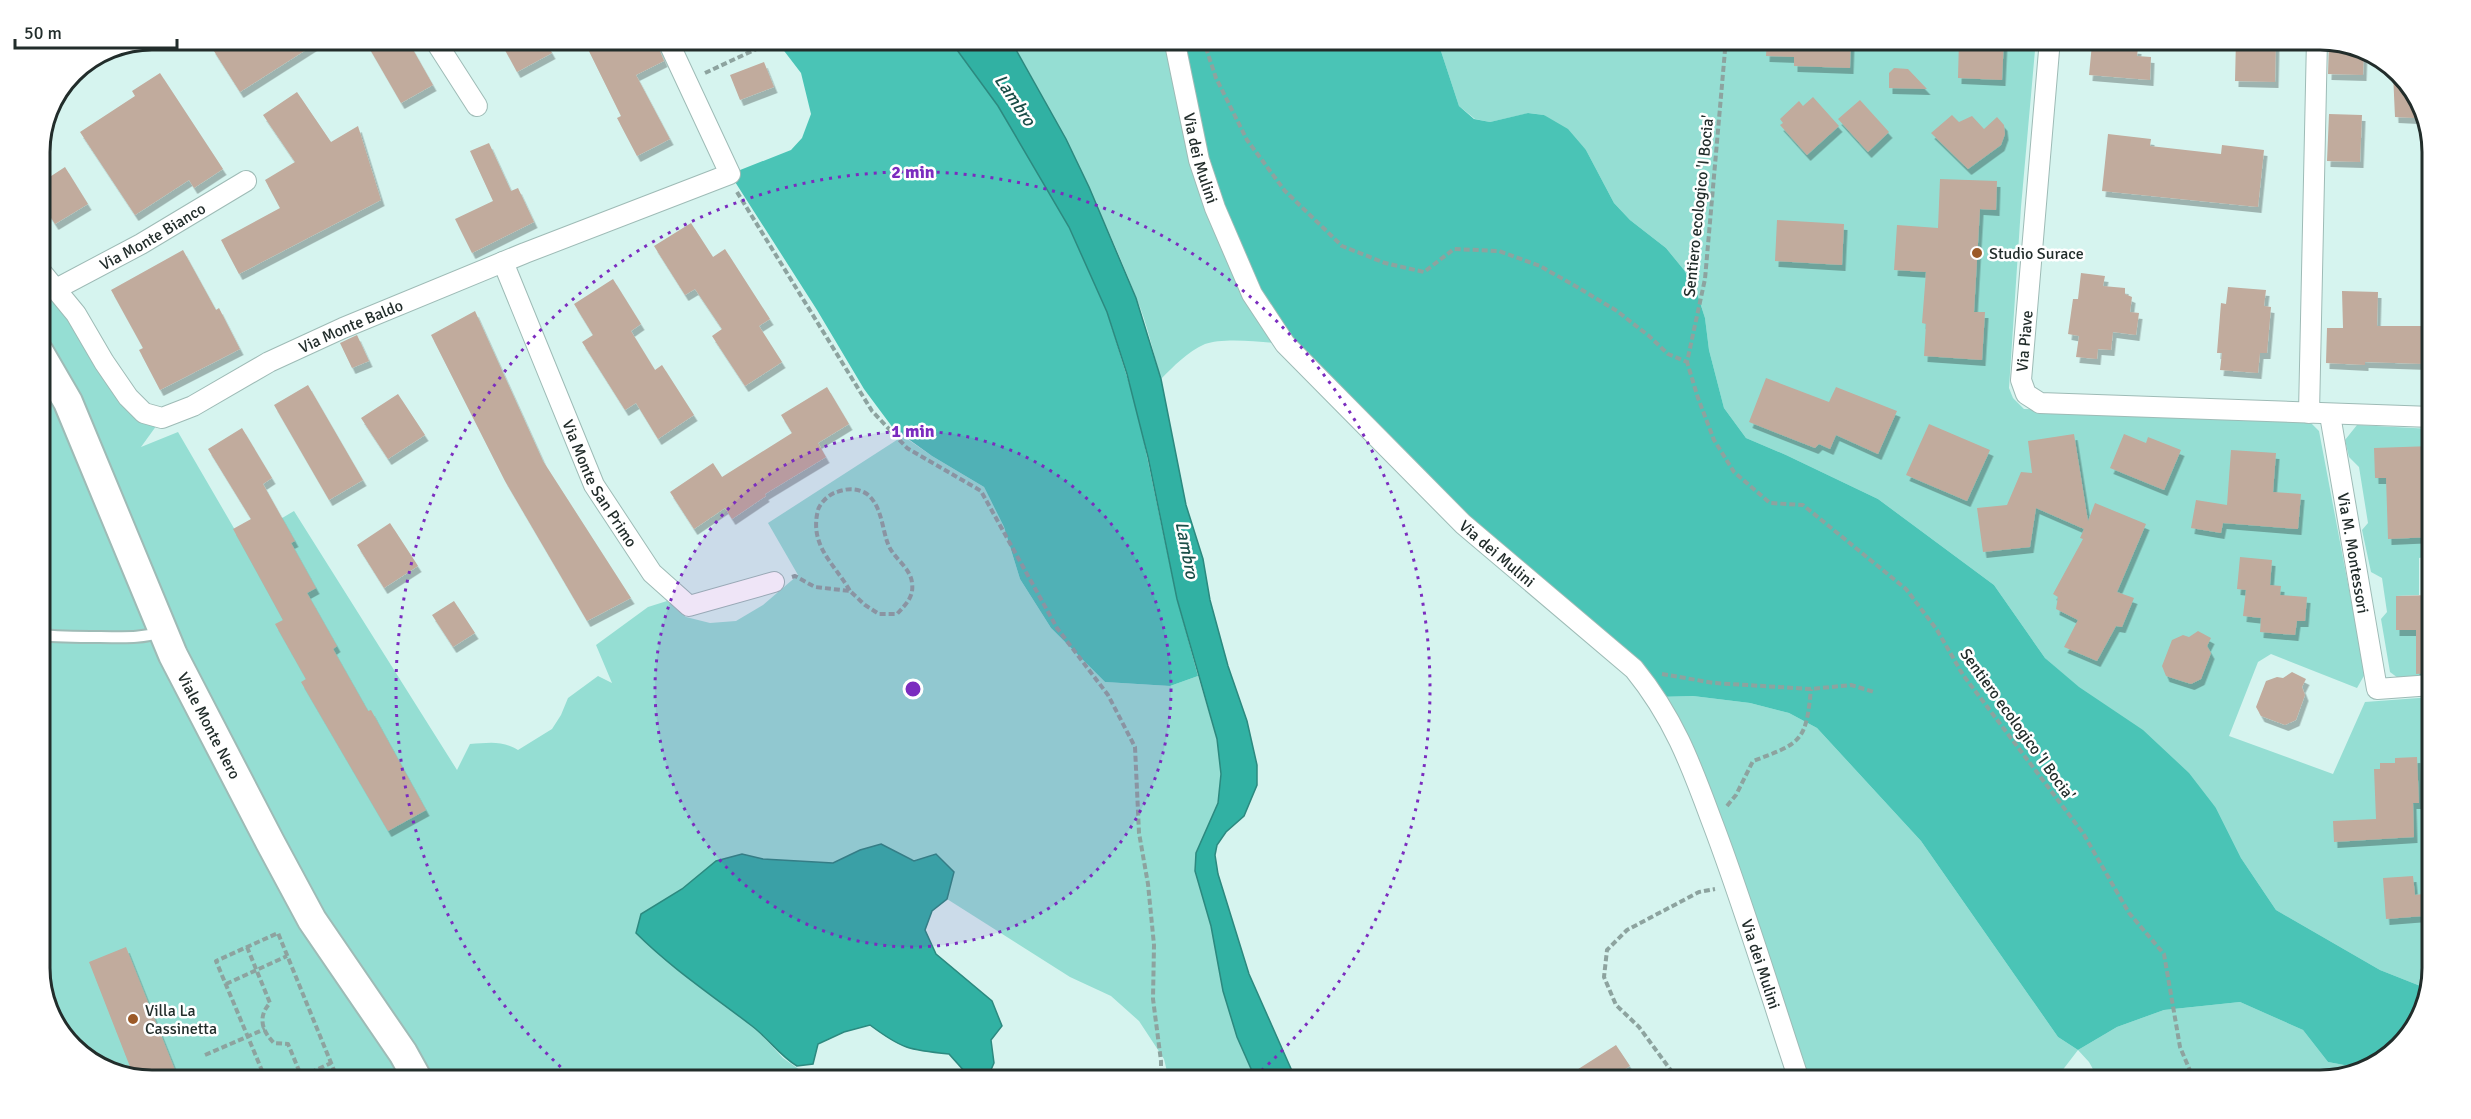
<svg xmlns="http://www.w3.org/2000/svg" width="2471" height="1119" font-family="Signika,sans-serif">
<defs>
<filter id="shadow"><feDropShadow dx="3.5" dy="6" stdDeviation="0" flood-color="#0004"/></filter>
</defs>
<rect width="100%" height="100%" fill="#d6f4ef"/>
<path fill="#95ded3" d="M1010,39H1174L1285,344C1266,342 1223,337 1205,344C1187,352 1174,366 1161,379C1153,352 1147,323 1136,297C1101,208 1058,121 1010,39Z
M1437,39H2036L2021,207L2009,388L2013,398L2024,409L2307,419L2319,431L2365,674L2357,688L2271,654L2258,662L2229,736L2333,774L2365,702L2432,697V967L2428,989L2380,970L2276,910L2241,858L2216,808L2045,658L1994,585L1878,499L1786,455L1746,438L1724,408L1709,350L1705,318L1696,290L1684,270L1666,248L1630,220L1614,203L1586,150L1544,115L1529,113L1490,122L1475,119L1459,106Z
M39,269L104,362L162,418L141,447L178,432L242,542L294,511L457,770L470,744C488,743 502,740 518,750L552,729L561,715L568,698L598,676L612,683L596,645L648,607L667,601L686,617L710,623L736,621L763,605L798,575L768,523L903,436L932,456L984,487L1004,527L1020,579L1051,628L1105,682L1170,686L1198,676L1217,739L1221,774L1218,803L1195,871L1211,926L1237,1037L1256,1080H1169L1164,1059L1139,1021L1111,996L1070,977L947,899L953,872L908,858L860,850L833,863L763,859L742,854L716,861L682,889L641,914L636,933L678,970L755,1028L783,1058L814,1080H418L312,920L39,352Z
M39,367L78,446L406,1080H152L108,1071L62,1036L39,975Z
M2357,425L2432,429V556L2419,558V595L2396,596V630H2416V657H2432V675L2398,678L2390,672L2381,619L2387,612L2382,578L2371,572L2362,530L2368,523L2359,467L2349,457L2345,440Z
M1693,696L1750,703L1789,713L1817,728L1921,841L2058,1037L2078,1050L2117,1027L2164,1010L2240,1002L2303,1030L2328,1062L2360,1068L2320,1080H2099L2089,1062L2078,1050L2055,1080H1799L1657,697Z"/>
<path fill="#4ac4b6" d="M775,39H949L998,106L1069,227L1107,312L1137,409L1177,599L1198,676L1170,686L1105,682L1051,628L1020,579L1004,527L984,487L932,456L893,428L864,389L817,310L730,174L791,150L802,138L811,114L801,73Z
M1174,39H1437L1459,106L1474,119L1490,122L1528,113L1544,115L1568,129L1586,150L1614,203L1630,220L1666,248L1684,270L1696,290L1705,318L1709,350L1724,408L1746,438L1786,455L1878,499L1994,585L2045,658L2079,687L2143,730L2189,773L2216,808L2241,858L2276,910L2380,970L2428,989L2423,1011L2382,1061L2360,1068L2328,1062L2303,1030L2240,1002L2164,1010L2117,1027L2078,1050L2058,1037L1921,841L1817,728L1789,713L1750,703L1693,696L1657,697L1547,597L1285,344L1233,250Z"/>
<path fill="#31b1a3" stroke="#2c897f" stroke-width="1.5" d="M949,39H1010L1066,139L1089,187L1136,298L1161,379L1186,505L1203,559L1210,600L1228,666L1247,721L1257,765V785L1244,816L1226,832L1217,845L1215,855L1218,874L1249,974L1296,1080H1256L1237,1037L1223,991L1211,926L1195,871L1196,853L1218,803L1221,774L1217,739L1177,599L1148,457L1127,374L1107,312L1069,227L998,106Z
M881,844L914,861L936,854L954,872L947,899L932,911L925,930L936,954L992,1001L1002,1026L991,1040L994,1063L987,1079L966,1073L949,1054C909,1050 902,1049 870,1025L844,1032L818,1044L813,1064L797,1066C780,1056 769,1039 752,1026C713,996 671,968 636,933L641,914L682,889L716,861L742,854L763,859L833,863L860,850Z"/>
<path fill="#c1ab9d" filter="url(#shadow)" d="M227,39H323L240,92L212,48Z
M364,39H407L433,85L401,103Z
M499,39H544L552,53L517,72Z
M583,39H655L664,61L636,75L670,139L637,156L617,118L621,116Z
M1767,39H1851L1850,68L1794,66V57L1766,56Z
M1959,39H2004L2002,80L1958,78Z
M2236,39H2276L2275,82L2235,81Z
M2329,41L2364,49L2363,75L2328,74Z
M2092,44L2138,48L2137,56L2151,57L2150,80L2089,75Z
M764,62L774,87L740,100L730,75Z
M1894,68L1908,69L1927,89L1889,88V73Z
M160,73L223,169L194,188L189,180L135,215L80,132L135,96L132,91Z
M2393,73L2413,89L2415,118L2395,117Z
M297,92L331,142L358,126L381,200L239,274L221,240L280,208L265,180L295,162L263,115Z
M1813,97L1839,126L1807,155L1780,125L1783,123L1780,119L1799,101L1803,106Z
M1860,100L1889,132L1868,152L1838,119Z
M2329,114L2362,115L2360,162L2327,161Z
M1952,115L1959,122L1972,116L1984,129L1997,117L2004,125L2005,134L2001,145L1968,169L1931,133Z
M2108,134L2151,139L2150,146L2221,154L2222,145L2264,150L2258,207L2102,191Z
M489,143L511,191L518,188L534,222L472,253L455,219L493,201L470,151Z
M65,167L88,204L55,224L39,199V184Z
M1940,179L1997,181L1996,210L1980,209L1974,312H1985L1982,360L1924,356L1926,324L1922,323L1926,272L1894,270L1897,225L1938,228Z
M1777,220L1844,224L1842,265L1775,261Z
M691,223L713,257L725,249L770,319L759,326L782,362L745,386L712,336L722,329L695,289L685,295L654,246Z
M183,250L216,310L219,308L240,349L160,390L139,350L143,348L111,290Z
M2081,273L2105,276L2103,286L2125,288V294L2132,297L2130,312L2139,313L2136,335L2113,332L2111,350L2098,349L2097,359L2076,357L2079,336L2068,334L2073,299H2078Z
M613,279L641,324L631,331L655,370L662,365L694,415L658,439L636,403L625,410L582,342L593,335L574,304Z
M2228,287L2266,290L2264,306L2271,307L2267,353H2260L2258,373L2220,370L2222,353H2217L2221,303L2226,304Z
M2342,291L2378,292L2377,326H2427L2425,364L2365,362V365L2326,363L2327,328H2343Z
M475,311L543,461L631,598L587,621L505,481L431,335Z
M357,335L369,361L352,368L340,343Z
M1766,378L1829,402L1836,387L1897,411L1878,454L1836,435L1830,449L1819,444L1815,448L1749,422Z
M308,385L363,480L329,500L274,405Z
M827,387L849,424L818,443L826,457L765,494L766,496L732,519L725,508L694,529L670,492L713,463L722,477L792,433L781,415Z
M398,394L425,435L388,459L361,418Z
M1929,424L1990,450L1967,501L1906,475Z
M242,428L272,478L263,484L295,541L291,543L316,588L307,593L337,646L333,649L368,711L371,710L426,810L388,831L301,682L306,679L275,624L283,620L233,529L251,519L208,449Z
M2074,434L2088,521L2095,503L2146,524L2117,592L2134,598L2122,627L2116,626L2097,661L2064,647L2078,620L2056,609L2058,597L2053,594L2083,539L2080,538L2084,529L2036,508L2030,547L1983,552L1977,508L2007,505L2021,472L2032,473L2028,441Z
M2124,434L2146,443L2148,437L2181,450L2164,490L2110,468Z
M2432,446V537L2388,539L2386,478H2375L2374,448Z
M2231,450L2276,453L2273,492L2301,494L2298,529L2223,523L2221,533L2191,528L2196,500L2227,505Z
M390,523L418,566L384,588L357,545Z
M2240,557L2272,560L2270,585L2281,586L2280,595L2307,597L2305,621H2297L2295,635L2260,632L2261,618L2243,616L2246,590L2237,589Z
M2432,595V673L2416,674V630H2396V596Z
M454,601L475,633L453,647L432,615Z
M2198,631L2211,638L2207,646L2211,653L2201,679L2191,684L2166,676L2162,666L2172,640L2183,635L2189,637Z
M2292,672L2306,679L2302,687L2305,695L2296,720L2285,725L2261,716L2256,707L2266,681L2277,677L2283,678Z
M2417,757L2419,803H2413L2414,837L2334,842L2333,821L2376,819L2374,769H2380V763H2395V758Z
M2413,876L2415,895L2423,894L2424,916L2386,919L2383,878Z
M126,947L179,1080H152L134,1077L89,962Z
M1616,1045L1630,1066L1608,1080H1561Z"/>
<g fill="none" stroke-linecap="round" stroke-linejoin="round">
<defs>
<path id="lane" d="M39,635C60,637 80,637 100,637C122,637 140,639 161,632"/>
<g id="street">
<path d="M434,39L477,106"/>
<path id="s1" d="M1174,39L1199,160L1215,208L1252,294L1285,344L1463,524L1634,669C1673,717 1690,762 1711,819C1744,905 1770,993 1799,1080"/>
<path d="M2050,39L2021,380L2026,394L2040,403L2432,417"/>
<path id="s2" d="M503,262L594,485L652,573L689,606L774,582"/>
<path id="s3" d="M39,269L76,314L104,362L128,397L144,413L162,418L193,406L269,362L343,328L525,253L730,174L667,39"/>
<path id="s4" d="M56,289L141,244L246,181"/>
<path d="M2309,413L2317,39"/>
<path id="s5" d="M2330,415L2377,689L2432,685"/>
</g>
<g id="secondary">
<path id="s6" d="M39,352L68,402L173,655L270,842L312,920L403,1053L418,1080"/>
</g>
</defs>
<use href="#lane" stroke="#9ebbb6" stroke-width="14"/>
<use href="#street" stroke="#9ebbb6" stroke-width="22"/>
<use href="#secondary" stroke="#9ebbb6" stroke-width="32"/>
<path stroke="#8da39f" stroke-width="4" stroke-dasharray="6 3" stroke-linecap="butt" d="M1203,39L1216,78L1247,140L1285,191L1342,246L1385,263L1424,272L1454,249L1499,251L1540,266L1577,287L1617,311L1649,336L1668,354L1687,362
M1726,39L1705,279L1687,362L1698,398L1714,440L1734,472L1770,503L1803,505L1906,589L1937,630L1963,675L2083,833L2129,913L2164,954L2180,1047L2194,1080
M705,73L767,44L765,39
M737,192L872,411L907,448L981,491L1057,628L1108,695L1135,747L1139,833L1148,884L1154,945L1153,999L1161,1061V1080
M792,577L795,576L815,587L850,591L865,605L879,614H897C906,604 914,597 912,583C911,568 893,558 888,544C882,529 882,506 867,494C858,488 847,488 837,492C829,494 820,503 818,510C809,546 834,563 850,591
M1662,674L1714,683L1811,689L1851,685L1874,692
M1727,806L1736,795L1753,761C1802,743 1806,741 1811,689
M247,947L270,1003C258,1016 261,1030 274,1043L288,1044L303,1080
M226,984L287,956
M205,1055L265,1029
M266,1080L216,961L278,933L338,1080
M294,1080L331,1063
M1678,1080L1639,1027L1616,1005L1604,977L1607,950L1627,930L1699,892L1715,889"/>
<use href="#lane" stroke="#fff" stroke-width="10"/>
<use href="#street" stroke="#fff" stroke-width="20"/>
<use href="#secondary" stroke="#fff" stroke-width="28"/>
</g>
<circle cx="913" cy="689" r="258" fill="#7b2cbf" fill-opacity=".12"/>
<g fill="none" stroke="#7b2cbf" stroke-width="3" stroke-dasharray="3 6">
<circle cx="913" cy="689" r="258"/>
<path d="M574 1079A517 517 0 1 1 1252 1079"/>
</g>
<g fill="#9c5a28" stroke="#fff" stroke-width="2">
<circle cx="1977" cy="253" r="6"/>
<circle cx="133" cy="1019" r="6"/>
</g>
<g text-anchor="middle" stroke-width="5" stroke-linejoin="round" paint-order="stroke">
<g font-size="16" fill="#222d2b" stroke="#fff">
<text dy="6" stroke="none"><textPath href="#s1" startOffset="122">Via dei Mulini</textPath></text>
<text transform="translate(1698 206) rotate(-84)" y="6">Sentiero ecologico 'I Bocia'</text>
<text dy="6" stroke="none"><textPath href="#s4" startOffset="110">Via Monte Bianco</textPath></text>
<text dy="6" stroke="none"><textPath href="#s3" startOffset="408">Via Monte Baldo</textPath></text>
<text transform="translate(2024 341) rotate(-85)" y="6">Via Piave</text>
<text dy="6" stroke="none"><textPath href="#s2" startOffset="242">Via Monte San Primo</textPath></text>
<text dy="6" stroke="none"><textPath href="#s5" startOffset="140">Via M. Montessori</textPath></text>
<text dy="6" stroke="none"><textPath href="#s1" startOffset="626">Via dei Mulini</textPath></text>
<text transform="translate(2018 724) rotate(54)" y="6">Sentiero ecologico 'I Bocia'</text>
<text dy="6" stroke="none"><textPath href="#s6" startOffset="411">Viale Monte Nero</textPath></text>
<text dy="6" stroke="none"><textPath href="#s1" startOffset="1128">Via dei Mulini</textPath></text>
</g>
<g font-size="16" fill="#222d2b" stroke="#fff" text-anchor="start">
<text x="1989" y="259">Studio Surace</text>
<text x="145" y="1016">Villa La<tspan x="145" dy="18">Cassinetta</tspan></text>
</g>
<g font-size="18" font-style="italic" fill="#1a4e48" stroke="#fff">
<text transform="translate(1015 100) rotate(56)" y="6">Lambro</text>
<text transform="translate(1187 550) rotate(79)" y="6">Lambro</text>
</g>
</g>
<path d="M0 0H2471V1119H0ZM152 50H2320A102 102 0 0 1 2422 152V968A102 102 0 0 1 2320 1070H152A102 102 0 0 1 50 968V152A102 102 0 0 1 152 50Z" fill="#fff" fill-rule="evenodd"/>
<path fill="none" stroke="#222d2b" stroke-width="3" d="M152 50H2320A102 102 0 0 1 2422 152V968A102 102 0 0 1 2320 1070H152A102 102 0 0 1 50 968V152A102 102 0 0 1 152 50Z"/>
<circle cx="913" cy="689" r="9" fill="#7b2cbf" stroke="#fff" stroke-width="3"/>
<g font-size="18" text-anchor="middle" font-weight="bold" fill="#7b2cbf" stroke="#fff" stroke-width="5" stroke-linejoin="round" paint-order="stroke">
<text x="913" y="178">2 min</text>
<text x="913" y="437">1 min</text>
</g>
<path d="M15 39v9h162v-9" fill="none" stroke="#222d2b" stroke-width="3"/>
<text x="24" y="39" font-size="18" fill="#222d2b" stroke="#ffffff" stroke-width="4.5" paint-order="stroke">50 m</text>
</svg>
